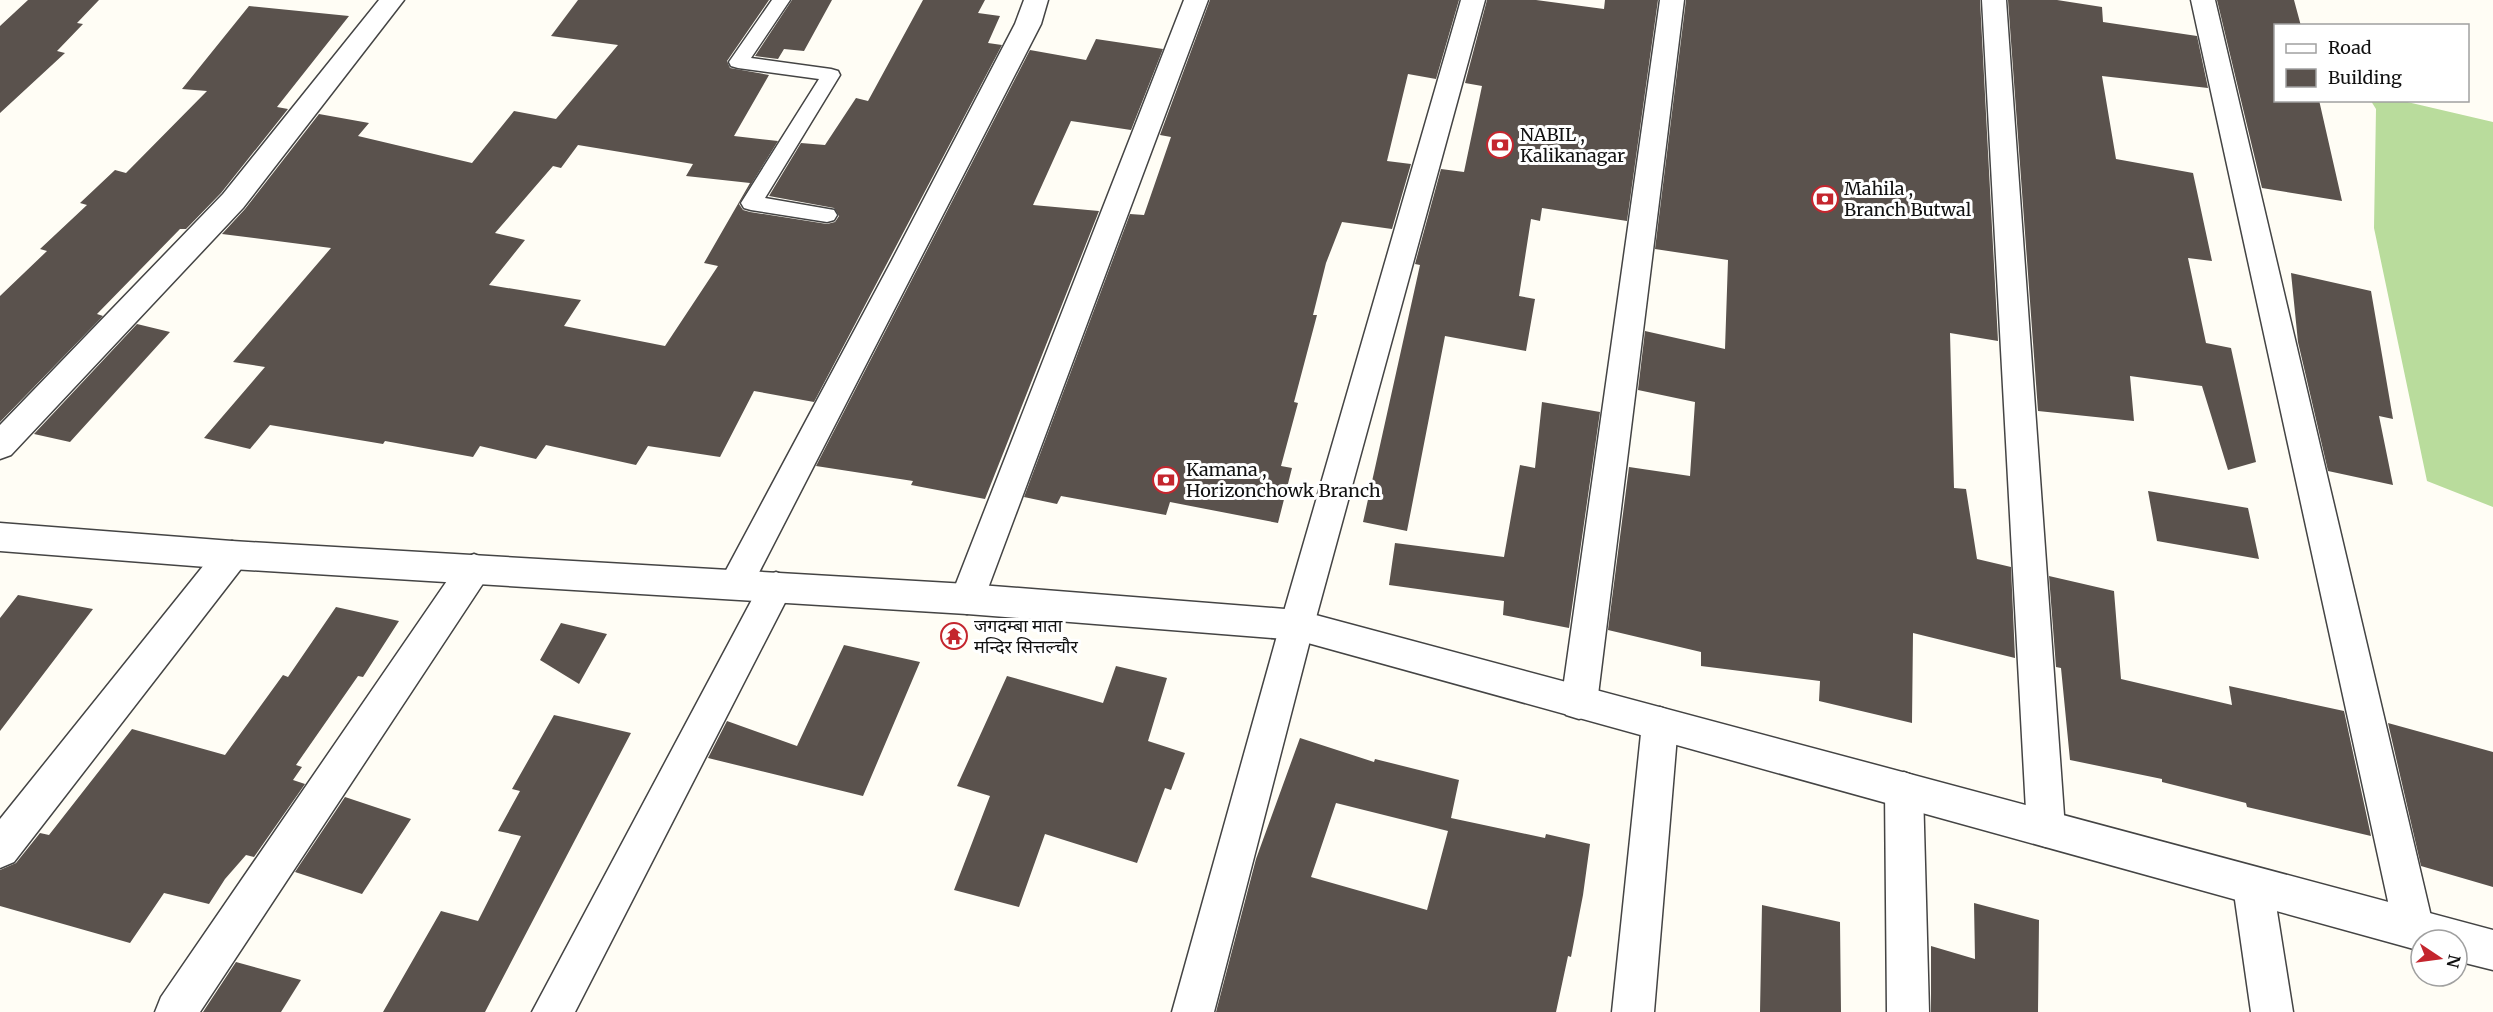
<svg xmlns="http://www.w3.org/2000/svg" width="2493" height="1012" font-family="Merriweather,'Noto Sans Devanagari',serif">
<rect width="100%" height="100%" fill="#fffdf5"/>
<path fill="#b9dc9c" d="M2371,101H2403L2493,122V507L2427,481L2374,228L2376,109Z"/>
<path fill="#5a524d" fill-rule="evenodd" d="M28,0H99L77,23L83,24L57,51L65,53L0,113V26Z
M578,0H769L727,61L730,68L769,75L734,136L778,141L739,204L743,210L750,212L827,224L835,222L839,216L834,208L769,196L801,143L825,145L856,98L868,101L923,0H985L978,13L1000,16L988,43L1002,45L814,402L754,391L720,457L648,446L636,465L546,445L536,459L480,446L473,457L385,441L383,444L270,425L250,449L204,438L265,367L233,362L331,248L222,234L245,209L319,114L369,123L358,136L472,163L514,111L556,119L618,45L551,36ZM578,145L693,164L686,176L750,183L704,263L718,266L665,346L564,326L581,300L489,285L525,240L495,233L553,166L561,168Z
M792,0H832L804,51L784,49L778,59L755,56Z
M1210,0H1459L1436,79L1408,74L1387,161L1411,164L1392,229L1342,222L1326,263L1313,315H1317L1294,402L1298,403L1281,466L1292,468L1278,523L1170,502L1166,515L1061,496L1057,504L1024,497L1130,214L1144,215L1171,137L1160,135Z
M1487,0H1536L1604,9L1605,0H1658L1627,221L1542,208L1540,221L1531,219L1519,296L1535,299L1526,351L1445,336L1407,531L1363,522L1420,265L1415,264L1441,169L1464,172L1482,86L1465,83Z
M1686,0H1980L1998,341L1950,333L1954,488L1966,489L1977,559L2011,567L2015,658L1913,633L1912,723L1819,701L1820,681L1701,666V652L1608,630L1629,467L1690,476L1695,402L1638,390L1645,331L1725,349L1728,260L1655,249Z
M2008,0H2057L2102,7L2103,22L2197,36L2208,88L2102,76L2116,159L2193,173L2212,261L2188,258L2206,343L2231,348L2256,462L2228,470L2202,386L2130,376L2134,421L2038,411Z
M2217,0H2294L2301,26H2276V100H2319L2342,201L2262,188Z
M249,6L349,16L277,107L288,109L221,193L186,229H180L97,314L103,316L0,422V296L47,251L40,249L87,205L80,203L115,170L126,173L207,91L182,89Z
M1096,39L1163,49L1131,130L1071,121L1033,205L1099,211L985,499L911,485L913,481L816,466L1030,50L1086,60Z
M2291,273L2371,291L2393,419L2379,416L2393,485L2328,471L2298,342Z
M137,324L170,332L70,442L34,434Z
M1542,402L1600,412L1569,628L1503,615L1504,601L1389,585L1395,543L1504,557L1520,465L1535,468Z
M2148,491L2248,508L2259,559L2157,541Z
M2049,576L2114,591L2121,679L2232,705L2229,686L2344,711L2371,836L2247,807L2246,803L2162,782V779L2070,760L2061,668L2056,667Z
M18,595L93,609L0,731V618Z
M336,607L399,621L363,677L358,676L296,765L302,767L293,780L305,784L254,857L246,855L225,879L209,904L164,893L130,943L0,906V870L16,863L40,833L49,835L132,729L225,755L283,675L288,677Z
M561,623L607,634L579,684L540,660Z
M844,645L920,662L863,796L708,758L727,721L797,746Z
M1116,666L1167,678L1148,741L1185,753L1171,790L1165,788L1137,863L1045,834L1019,907L954,890L990,796L957,786L1007,676L1103,703Z
M554,715L631,733L485,1012H383L441,911L478,921L521,836L498,831L520,791L512,789Z
M2388,723L2493,752V887L2421,866Z
M1300,738L1374,762L1375,759L1459,780L1451,818L1545,838L1546,834L1590,844L1583,895L1571,957L1568,956L1556,1012H1216L1256,859ZM1336,803L1448,831L1427,910L1311,877Z
M345,797L411,819L362,894L295,872Z
M1974,903L2039,920L2038,1012H1931V946L1975,959Z
M1762,905L1840,922L1841,1012H1760Z
M236,962L301,980L281,1012H203Z"/>
<g fill="none" stroke-linecap="round" stroke-linejoin="round">
<defs>
<path id="service" d="M772,0H790L751,58L831,69L838,71L840,75L765,198L834,210L837,215L834,220L827,222L751,210L744,208L741,203L819,79L738,68L731,66L729,62Z"/>
<path id="minor" d="M379,0H404L243,208L11,455L0,459V425L223,194Z
M1024,0H1048L1041,24L748,594L736,599L724,594L719,584L724,574L891,262L1015,24Z
M1184,0H1208L984,599L979,610L967,614L955,610L950,599Z
M1461,0H1485L1314,625L1214,1012H1172L1280,625Z
M1660,0H1684L1597,703L1592,715L1579,719L1566,715L1561,703Z
M1982,0H2006L2065,829L2060,842L2046,847L2032,842L2027,829Z
M2191,0H2215L2434,929L2429,940H2421V946L2414,949L2400,943L2394,929Z
M232,541L244,545L249,555L244,565L14,862L0,868V819L220,545Z
M474,554L486,559L491,569L486,579L200,1012H155L161,997L462,559Z
M776,572L788,577L793,587L575,1012H532L764,577Z
M1660,707L1673,712L1678,724L1654,1012H1612L1642,724L1647,712Z
M1904,772L1917,777L1923,790L1929,1012H1887L1885,790L1891,777Z
M2253,867L2267,872L2273,886L2293,1012H2251L2233,886L2239,872Z"/>
<path id="tertiary" d="M0,523L232,541L967,584L1297,610L2493,930V970L2457,961V940H2421V951L1297,640L967,614L232,569L0,551Z"/>
</defs>
<use href="#service" stroke="#444" stroke-width="3"/>
<use href="#minor" stroke="#444" stroke-width="3"/>
<use href="#tertiary" stroke="#444" stroke-width="3"/>
<use href="#service" fill="#fff" fill-rule="evenodd"/>
<use href="#minor" fill="#fff" fill-rule="evenodd"/>
<use href="#tertiary" fill="#fff" fill-rule="evenodd"/>
</g>
<defs>
<symbol id="bank-ring" viewBox="-11 -11 22 22"><circle r="9.5" fill="#fff" stroke="#c4262e" stroke-width="1.5"/><path d="M-6-4H6V4H-6ZM0-2.3a2.3 2.3 0 1 0 0 4.6a2.3 2.3 0 1 0 0-4.6Z" fill="#c4262e"/></symbol>
<symbol id="temple-ring" viewBox="-11 -11 22 22"><circle r="9.5" fill="#fff" stroke="#c4262e" stroke-width="1.5"/><path d="M0-6L5-2H3V0L6.5 2.5H4V6H1.5V3h-3V6H-4V2.5H-6.5L-3 0V-2H-5Z" fill="#c4262e"/></symbol>
</defs>
<g fill-rule="evenodd">
<use href="#bank-ring" x="1485" y="130" width="30" height="30"/>
<use href="#bank-ring" x="1810" y="184" width="30" height="30"/>
<use href="#bank-ring" x="1151" y="465" width="30" height="30"/>
<use href="#temple-ring" x="939" y="621" width="30" height="30"/>
</g>
<g text-anchor="middle" stroke-width="6" stroke-linejoin="round" paint-order="stroke">
<g font-size="18" fill="#111" stroke="#fff" text-anchor="start">
<text x="1520" y="141">NABIL ,<tspan x="1520" dy="21">Kalikanagar</tspan></text>
<text x="1844" y="195">Mahila ,<tspan x="1844" dy="21">Branch Butwal</tspan></text>
<text x="1186" y="476">Kamana ,<tspan x="1186" dy="21">Horizonchowk Branch</tspan></text>
<text x="974" y="632">जगदम्बा माता<tspan x="974" dy="21">मन्दिर सित्तल्चौर</tspan></text>
</g>
</g>
<rect x="2274" y="24" width="195" height="78" fill="#ffffff" stroke="#a0a0a0" stroke-width="1.5"/>
<rect x="2286" y="44" width="30" height="9" fill="#ffffff" stroke="#a0a0a0" stroke-width="1.5"/>
<text x="2328" y="54" font-size="18" fill="#111111">Road</text>
<rect x="2286" y="69" width="30" height="18" fill="#5a524d" stroke="#a0a0a0" stroke-width="1.5"/>
<text x="2328" y="84" font-size="18" fill="#111111">Building</text>
<g transform="translate(2439 958) rotate(103)"><circle r="28" fill="#ffffff" stroke="#a0a0a0" stroke-width="1.5"/>
<path d="M0-4.5L10 22L0 15L-10 22Z" fill="#c4262e"/>
<text y="-9" font-size="16" font-weight="bold" text-anchor="middle" fill="#111111">N</text>
</g>
</svg>
